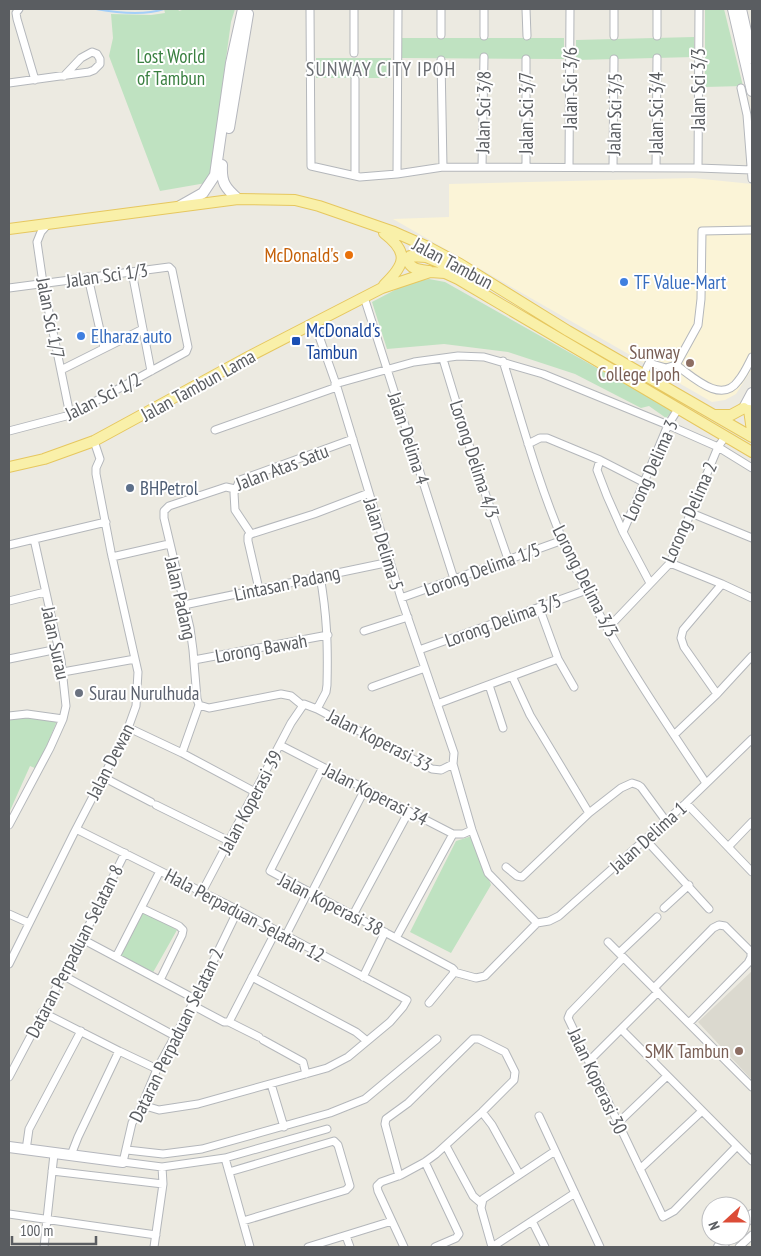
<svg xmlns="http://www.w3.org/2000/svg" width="761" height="1256" font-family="'PT Sans Narrow',sans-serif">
<rect width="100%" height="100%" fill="#eceae1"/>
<path fill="#fbf4d7" d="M693,178L752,184V369L736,394L725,400L712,402L393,219L449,217V184Z"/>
<path fill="#dbd9cf" d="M752,971V1080L698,1022Z"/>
<path fill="#bfe2c1" d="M164,9H178L179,11L185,9H235L231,22L210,175L206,183L160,191L109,56L113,38L111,14L151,15L165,13Z
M705,9H724L743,86L705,87Z
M694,37V57L576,60V40Z
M402,38H564V59L402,58Z
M316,58H391V78H316Z
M429,279L445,282L673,411L666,418L649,406L641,408L575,374L508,352L444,344L387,349L372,302L410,282Z
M28,717L57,721L37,769L30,766L9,813V720Z
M472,836L491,885L451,953L410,932L456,841Z
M142,910L177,930L151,976L117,957Z"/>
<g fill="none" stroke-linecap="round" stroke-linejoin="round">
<path stroke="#a4cff8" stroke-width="2" d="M96,9C118,13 143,16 164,9"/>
<defs>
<path id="street" d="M19,9L16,13L17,19L35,80
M310,9L311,166L360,177L397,174L443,167L698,168L752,170
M354,9V53
M441,9V35
M526,9L527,36
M614,9V36
M484,36V9
M657,36V9
M441,60L443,167
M355,79V176
M9,83L89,72L94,70L100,64V59L97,54L92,52L81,58L64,76
M741,88L747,115L752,179
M482,167L484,57
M526,167V59
M569,167L570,9
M613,168L614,59
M656,168L657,58
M698,168L699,9
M397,174L398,9
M48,224L41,232L37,242L43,283L70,415
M132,272L151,371
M88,277L104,348
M9,288L169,267L172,270L188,347L186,352L70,415L9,431
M364,297L454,579
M314,322L337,387L401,598L454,753L453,764L472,830L488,873L537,923
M443,359L474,461L508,559
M503,361C522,422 538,483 563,541C600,626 655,707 706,783
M676,365L698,325L701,299L702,231L752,230
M61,370L143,329
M643,375L649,363L666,368L676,365C692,376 721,405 738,381C744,374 748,365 752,357
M335,384L414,362L458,356L484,357L543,374L668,425L718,447L752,468
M215,430L337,387
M528,444L540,438H547L600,460L643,482
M600,460L597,470L607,496L623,532L650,583
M691,513L752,538
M623,532L668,425L678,409
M251,534L235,510L234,493L240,480L353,439
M9,545L106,522
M112,557L169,544
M670,563L722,584L752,598
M259,589L248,541V536L251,534L314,514L369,493
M401,598L563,540
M9,601L45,592
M184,605L390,562
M539,607L558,659L574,687
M608,628L670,563L718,447L725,437
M364,631L408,617
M419,650L587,590
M9,659L58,649
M194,660L328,635
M63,672L135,659
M512,676L530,715L589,813
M489,685L503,728
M372,687L425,668
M717,694L684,647L681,638L683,630L722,584
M437,704L558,659
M199,705L197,699L193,650L190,628L164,518V511L169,506L226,487L235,489
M199,705L182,753L255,792
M199,705L209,708L281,694L291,696L302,705
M317,709L326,692L327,685C328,645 327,615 320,576
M9,716L27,714L63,719
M129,728L182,753
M674,735L717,694L752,656
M280,745L453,834H463L472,830
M323,767L270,871L452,968L454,970L453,974L429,1003
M103,777L151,802
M686,803L752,872
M156,805L229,841
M9,825L50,748L63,719L66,706L61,660L34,539
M76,829L238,910L407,1000L403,1007L390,1022L348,1057L327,1068L198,1104L159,1110L142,1105
M646,840L709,909
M728,847L752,822
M506,867L517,876L522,877L589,813L621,788L632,783L638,785L641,787L666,821
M202,892L291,723L304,704L317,709L432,769L441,770L453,764
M311,894L365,789
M141,908L179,926L183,930L182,935L160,980
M664,908L689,885
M238,910L192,1005L157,1069L142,1105L132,1123L123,1162L162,1167L225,1158L327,1129
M9,914L29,923
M353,915L409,811
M537,923L549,921L559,916L686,803L752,739
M286,935L308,892
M396,938L453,834
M82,939L195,999
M608,942L752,1087
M619,953L657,917
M116,957L160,871
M623,958L570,1013L568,1018L663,1217L674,1211L737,1146
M9,964L74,833L127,731L136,706L138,672L111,552L96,474V468L100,459L94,441
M454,972L476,978L485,976L537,923
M62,975L175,1036
M252,977L356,1032L367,1041
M363,977L385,932
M654,988L713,928L719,925L725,926L751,952V957L748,963L689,1023
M192,1005L224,1022H229
M42,1012L119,1051L157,1069
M621,1029L752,1161
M259,1037L229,1022L276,931
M263,1040L303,1062L306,1074
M589,1061L658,992
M9,1077L82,939L125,853
M271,1084L284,1127
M482,1112L492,1125L519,1174
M539,1116L600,1247
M618,1123L667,1076
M446,1146L473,1196L481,1203
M26,1150L29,1129L81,1031
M127,1150L163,1154L202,1149L330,1113L365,1099L437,1039
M555,1151L483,1199L481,1208L492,1247L575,1193
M71,1155L78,1137L119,1051
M225,1158L250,1247
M425,1162L459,1234L456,1238L435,1247
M640,1169L702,1111
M52,1171L163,1184
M229,1172L334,1141L338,1145L350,1186L346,1190L243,1221
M399,1176L385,1124L386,1119L408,1103L473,1039H479L505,1052L515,1072L514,1080L482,1112L436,1154L425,1162L401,1175L381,1182L377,1186L378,1191L404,1247
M9,1214L156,1235
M532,1221L545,1247
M346,1236L350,1247
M44,1247L54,1154
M154,1247L163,1184L162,1167
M308,1247L392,1221
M739,1247L752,1235"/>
<path id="secondary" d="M733,9L752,91
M741,9L752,58
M229,128L248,14
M222,165C221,182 225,188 238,199
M180,206L203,193L215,175L231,63L243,9
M744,408L752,393
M9,1147L123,1162
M741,1226L752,1215
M719,1247L731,1236"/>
<path id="primary" d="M9,229L238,199L295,200L319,206L394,232L428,247L460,264L568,331L752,437
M384,233C410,253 405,265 384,285
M429,271C421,270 410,270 408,260L410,256L426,257L450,267
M749,410L752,431
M715,415H731L744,408
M9,467L44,459L94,441L250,356L382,288L430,272L445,273L458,279L752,452"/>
</defs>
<use href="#street" stroke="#b4b7bb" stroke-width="9"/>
<use href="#secondary" stroke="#b5b7bd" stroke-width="12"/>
<use href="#primary" stroke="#e6c75f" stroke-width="12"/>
<use href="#street" stroke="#fff" stroke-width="7"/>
<use href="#secondary" stroke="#fff" stroke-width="10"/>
<use href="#primary" stroke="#f9f0a9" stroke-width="10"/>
</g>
<circle fill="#e8710a" stroke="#fff" stroke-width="2" cx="349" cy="255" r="5"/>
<g fill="#3f7fe0" stroke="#fff" stroke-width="2">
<circle cx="624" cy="282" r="5"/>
<circle cx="81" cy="336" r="5"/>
</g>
<rect fill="#1a4fb4" stroke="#fff" stroke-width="2" x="291" y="336" width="10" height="10" rx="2.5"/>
<g fill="#8d6e63" stroke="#fff" stroke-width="2">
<circle cx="690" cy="363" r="5"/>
<circle cx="739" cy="1051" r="5"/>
</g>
<circle fill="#5c6f8a" stroke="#fff" stroke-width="2" cx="130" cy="488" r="5"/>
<circle fill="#6b7280" stroke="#fff" stroke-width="2" cx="79" cy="693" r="5"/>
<g text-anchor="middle" stroke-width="4" stroke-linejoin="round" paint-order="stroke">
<g font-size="19" fill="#3a8041" stroke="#fff">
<text x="171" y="63">Lost World<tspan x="171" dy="22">of Tambun</tspan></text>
</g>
<g font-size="19" fill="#5a5d61" stroke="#fff">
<text transform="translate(570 88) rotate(-90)" y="7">Jalan Sci 3/6</text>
<text transform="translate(698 89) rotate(-90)" y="7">Jalan Sci 3/3</text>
<text transform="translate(483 112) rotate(-89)" y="7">Jalan Sci 3/8</text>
<text transform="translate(526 113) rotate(-90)" y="7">Jalan Sci 3/7</text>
<text transform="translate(656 113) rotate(-90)" y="7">Jalan Sci 3/4</text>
<text transform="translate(614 114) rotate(-89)" y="7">Jalan Sci 3/5</text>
<text transform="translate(453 263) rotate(28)" y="7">Jalan Tambun</text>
<text transform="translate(107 275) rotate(-8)" y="7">Jalan Sci 1/3</text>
<text transform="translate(51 318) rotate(79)" y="7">Jalan Sci 1/7</text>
<text transform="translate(198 385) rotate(-29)" y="7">Jalan Tambun Lama</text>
<text transform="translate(103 396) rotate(-27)" y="7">Jalan Sci 1/2</text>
<text transform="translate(409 438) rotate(72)" y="7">Jalan Delima 4</text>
<text transform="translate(475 459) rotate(72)" y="7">Lorong Delima 4/3</text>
<text transform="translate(282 467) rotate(-21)" y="7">Jalan Atas Satu</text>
<text transform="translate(650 470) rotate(-66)" y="7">Lorong Delima 3</text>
<text transform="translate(689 512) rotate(-66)" y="7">Lorong Delima 2</text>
<text transform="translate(384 544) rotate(73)" y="7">Jalan Delima 5</text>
<text transform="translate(482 569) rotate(-20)" y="7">Lorong Delima 1/5</text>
<text transform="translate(586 581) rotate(63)" y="7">Lorong Delima 3/3</text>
<text transform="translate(287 583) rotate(-12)" y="7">Lintasan Padang</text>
<text transform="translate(181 598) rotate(77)" y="7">Jalan Padang</text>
<text transform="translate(503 620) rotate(-20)" y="7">Lorong Delima 3/5</text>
<text transform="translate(56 643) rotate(78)" y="7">Jalan Surau</text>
<text transform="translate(261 648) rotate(-10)" y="7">Lorong Bawah</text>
<text transform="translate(380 740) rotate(27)" y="7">Jalan Koperasi 33</text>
<text transform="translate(110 761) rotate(-63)" y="7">Jalan Dewan</text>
<text transform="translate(376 794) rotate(27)" y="7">Jalan Koperasi 34</text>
<text transform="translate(250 802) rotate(-62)" y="7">Jalan Koperasi 39</text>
<text transform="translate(648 837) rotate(-42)" y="7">Jalan Delima 1</text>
<text transform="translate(331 904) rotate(27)" y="7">Jalan Koperasi 38</text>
<text transform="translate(245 915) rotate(28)" y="7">Hala Perpaduan Selatan 12</text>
<text transform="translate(74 951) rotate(-63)" y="7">Dataran Perpaduan Selatan 8</text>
<text transform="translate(176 1035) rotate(-64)" y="7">Dataran Perpaduan Selatan 2</text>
<text transform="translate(598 1081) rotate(65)" y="7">Jalan Koperasi 30</text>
</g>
<g font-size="19" fill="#c56008" stroke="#fff" text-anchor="end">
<text x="339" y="262">McDonald's</text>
</g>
<g font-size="19" fill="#366cbe" stroke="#fff" text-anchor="start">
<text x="634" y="289">TF Value-Mart</text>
<text x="91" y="343">Elharaz auto</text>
</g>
<g font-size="19" fill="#164399" stroke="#fff" text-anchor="start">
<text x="306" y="337">McDonald's<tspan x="306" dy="22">Tambun</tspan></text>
</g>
<g font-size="19" fill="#785e54" stroke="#fff" text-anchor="end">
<text x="680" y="359">Sunway<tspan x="680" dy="22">College Ipoh</tspan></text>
<text x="729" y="1058">SMK Tambun</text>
</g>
<g font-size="19" fill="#4e5e75" stroke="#fff" text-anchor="start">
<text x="140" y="495">BHPetrol</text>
</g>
<g font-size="19" fill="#5b616d" stroke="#fff" text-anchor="start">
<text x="89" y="700">Surau Nurulhuda</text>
</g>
<g font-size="20" letter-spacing="1" fill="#6b6e73" stroke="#fff">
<text x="381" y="76">SUNWAY CITY IPOH</text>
</g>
</g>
<rect width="761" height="1256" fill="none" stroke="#5a5d61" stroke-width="20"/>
<g transform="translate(726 1221) rotate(249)"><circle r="24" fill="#ffffff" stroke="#bdbec0"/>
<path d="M0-4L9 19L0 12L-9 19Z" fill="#dc4c37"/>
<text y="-8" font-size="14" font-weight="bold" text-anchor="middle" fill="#5a5d61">N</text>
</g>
<path d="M12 1236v8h84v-8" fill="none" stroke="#5a5d61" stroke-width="2.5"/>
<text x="20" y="1236" font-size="15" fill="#5a5d61" stroke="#ffffff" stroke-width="4" paint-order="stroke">100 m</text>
</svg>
